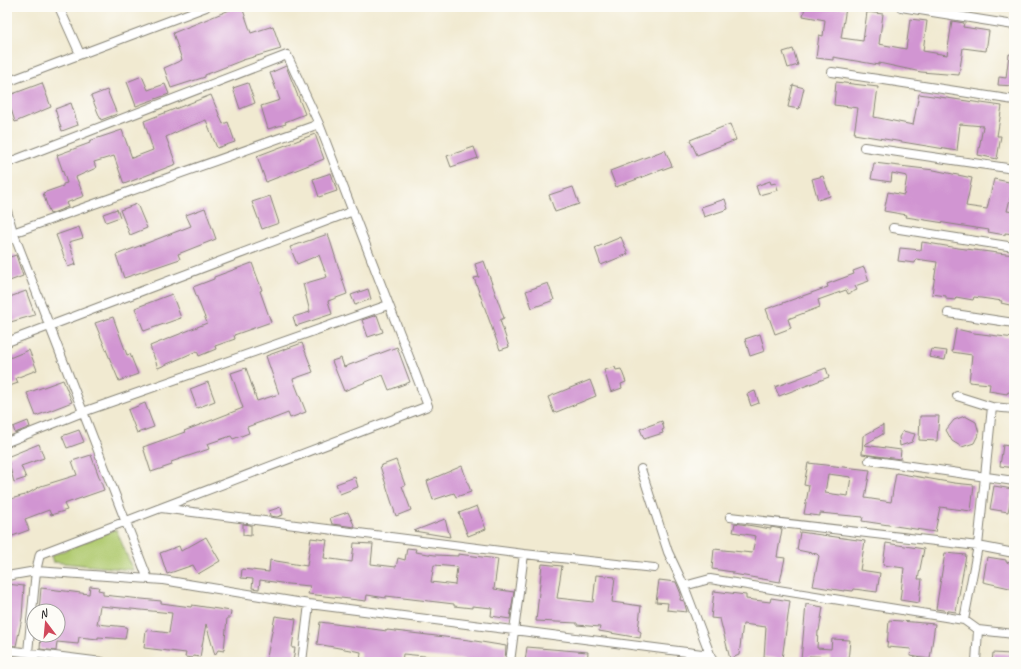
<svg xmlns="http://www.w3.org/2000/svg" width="1021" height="669" font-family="Caveat,sans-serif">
<rect width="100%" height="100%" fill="#fdfcf7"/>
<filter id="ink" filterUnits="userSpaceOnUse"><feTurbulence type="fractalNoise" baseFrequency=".025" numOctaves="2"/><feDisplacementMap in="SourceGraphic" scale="8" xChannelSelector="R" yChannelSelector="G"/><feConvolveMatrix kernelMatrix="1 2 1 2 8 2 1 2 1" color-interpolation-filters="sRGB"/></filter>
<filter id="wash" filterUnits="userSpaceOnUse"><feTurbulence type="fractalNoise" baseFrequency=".012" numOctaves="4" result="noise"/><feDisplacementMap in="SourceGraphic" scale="16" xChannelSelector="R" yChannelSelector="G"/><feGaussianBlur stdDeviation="0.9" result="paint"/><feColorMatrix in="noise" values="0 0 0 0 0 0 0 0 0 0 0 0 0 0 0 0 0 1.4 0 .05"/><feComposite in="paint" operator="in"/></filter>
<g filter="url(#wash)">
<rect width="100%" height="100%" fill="#f1ead1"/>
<path fill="#b0ca70" stroke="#667346" d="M116,529L133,570L53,562L51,556Z"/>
<g id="blocks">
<path fill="#d195d2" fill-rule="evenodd" d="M237,7H242L251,33L273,26L281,49L243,60L205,75V77L171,88L164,68L182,60L173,33Z
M805,7L846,8L841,38L863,41L867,12L883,14L879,44L906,49L910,19L927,21L923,51L947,55L952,21L964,23L963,27L989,31L986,51L963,48L959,75L921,72L879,63V65L833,57V60L816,58L819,35L823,36L825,20L803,16Z
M793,49L798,65L788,68L783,52Z
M1009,54L1014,55V86L998,85L999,77L1006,78Z
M286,66L305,114L285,122L286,124L268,129L261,106L280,100L270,73Z
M142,76L148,90L165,84L169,94L136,106L127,82Z
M836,82L878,87L874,117L913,125L919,94L1002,106L997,136H1001L997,159L978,155L983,126L960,124L957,151L854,134L858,108L834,105Z
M42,83L51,107L15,122L7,96Z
M248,83L255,103L240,109L233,88Z
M793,85L804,88L799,109L788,107Z
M107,90L117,114L101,120L91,96Z
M211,95L223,124L228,122L235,142L217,148L206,120L183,129L166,137L176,164L124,184L114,156L94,162L96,168L76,177L84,196L66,203L68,207L50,214L43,193L63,186V184L67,183L57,155L90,143L89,141L122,130L132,158L153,150L144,121Z
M71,103L78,125L62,131L55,109Z
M730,124L736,140L697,155L690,140Z
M315,134L324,159L266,182L257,156Z
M474,147L478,158L451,167L447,156Z
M665,150L672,166L616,187L610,171Z
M874,163L934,170L972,178L966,206L987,209L994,179L1014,183L1007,211L1014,212V234L1005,233V235L988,232L989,230L906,217L907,215L884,211L888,192L904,195L907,176L892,173L891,182L871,179Z
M331,173L337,191L319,197L313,179Z
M823,176L830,196L818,200L812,179Z
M770,181L771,184L776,183L778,190L759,195L756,186Z
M573,187L579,204L555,212L549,195Z
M270,196L279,223L262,229L252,202Z
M725,199L728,209L704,217L701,207Z
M137,204L147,228L130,235L120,210Z
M205,208L216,239L178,254L180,259L124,278L116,255L191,226L186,215Z
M117,209L120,217L106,222L103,214Z
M79,227L83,238L69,242L76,264L68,267L56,235Z
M328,234L347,294L328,301L332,314L296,326L293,317L310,312L303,284L327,277L319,255L297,264L290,247Z
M621,237L628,254L601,265L595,248Z
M922,242L958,248L1014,255V306L1001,303L1002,301L974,297L973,300L956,297L955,300L946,299V296L932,294L937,262L916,259L915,263L898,261L900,248L921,250Z
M16,255L23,276L7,282V258Z
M484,261L504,318L500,320L509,347L500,350L474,278L479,277L475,264Z
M252,263L262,290L260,291L271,322L234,335L235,339L215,346L216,349L199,356L197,351L158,368L150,346L207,323L193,287L214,279V277Z
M864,267L869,281L855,286L857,290L848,294L846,290L818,300L820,307L788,319L791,328L775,334L766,309L828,287L827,284L854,274L853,271Z
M548,283L554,300L532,308L526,291Z
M368,289L371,299L355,305L351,295Z
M26,291L35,315L7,323V298Z
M172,294L181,318L144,331L135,308Z
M377,315L383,332L368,337L362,320Z
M113,317L127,355L130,354L138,374L119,381L95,323Z
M956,329L974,333L1014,338V393L1008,392L1007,394L989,391L990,384L969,382L972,355L952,352Z
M760,334L765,351L750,356L745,339Z
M302,343L313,372L293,379L306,412L290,418L288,413L270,420L269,419L247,427L249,433L233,439L231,436L207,444L209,449L171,462L172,465L151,472L143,447L185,432L184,431L243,408L231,373L246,368L257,401L279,394L266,356Z
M397,347L410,382L389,390L383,375L344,391L332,361L341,358L344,367Z
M931,349L947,351L945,360L929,357Z
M29,350L37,370L16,378L18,383L7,387V359Z
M615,367L616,370L621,369L626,382L621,384L622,388L611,392L604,370Z
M826,368L829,377L779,396L775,387Z
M63,380L72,402L36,416L27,393Z
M590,380L596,396L554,413L548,397Z
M208,382L215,401L197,408L190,389Z
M755,391L759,403L751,406L747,394Z
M145,403L154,427L137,433L128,410Z
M920,416H939L937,441L919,440Z
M965,416L976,422L979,433L974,443L962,447L952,441L946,430L954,420Z
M28,421L30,427L15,433L13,427Z
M662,421L664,429L662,430L663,433L644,439L640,429Z
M883,425V434L864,445L901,450L900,459L862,454L863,436Z
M79,430L84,442L67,448L62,436Z
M903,431L915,434L912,442L900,446L899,437Z
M39,444L44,458L21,466L26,478L14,482L7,457Z
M1003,445L1014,447V468L1000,466Z
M91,455L104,490L64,504L67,510L51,515L49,510L25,519L29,530L7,538V500L25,495L41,486L77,475L72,461Z
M396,460L405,485L402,486L411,510L396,516L380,466Z
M808,463L870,470L865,498L891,502L896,473L954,483L974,485L971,511L940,507L935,532L862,521L863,517L820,513V516L804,514L809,486L804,485ZM828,474L851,477L848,496L825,493Z
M462,466L471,492L456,497L454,493L433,500L427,481Z
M355,477L358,487L340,494L336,484Z
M994,486L1013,489L1008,512L990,509Z
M477,506L486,529L468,536L459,513Z
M281,507L283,515L277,517L270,516L269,511Z
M348,512L355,527L332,524L330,518Z
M445,519L450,537L414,531Z
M735,523L771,529V527L782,529L777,557L785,558L780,582L733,574V572L712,569L714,549L752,553L756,536L733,532Z
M243,524L251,525V536L243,535Z
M800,532L865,541L860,570L880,573L877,592L854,589L853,591L844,590V591L813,586L819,556L817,554L797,550Z
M206,537L220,561L198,574L193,565L167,574L160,553L179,546L181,551Z
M311,538L327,540L324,558L352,562L354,543L373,544L371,564L396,567L398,558L405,560L407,548L416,549L415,552L435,555L458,556V554L498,559L494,589L514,592L510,619L491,616L492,608L472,606V608L454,606V604L386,596V598L367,595L366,601L341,598L308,594L310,586L288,584L260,580L259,589L252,588L253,579L241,578L242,569L269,572L270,560L307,566ZM434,565L457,567L455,585L431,582Z
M886,543L924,549L918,579H922L919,603L900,600L904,568L883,565Z
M945,553L966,555L956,612L936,609Z
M987,557L1006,560V562L1014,564V589L983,582Z
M542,564L562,566L557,598L593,602L596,575L615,577L612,602L641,606L638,630L641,632L640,638L599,631L600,627L577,625V623L536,621Z
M659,580L676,582L681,594L680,600L684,601L687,612L667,610L668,603L656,602Z
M7,584L24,586L22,618L16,646L7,645Z
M90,586L99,587L98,590L103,591V595L161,601V603L191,607L192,605L231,611L230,618H227L224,651L218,650L215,655L206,624L200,657L193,656L192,658L185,657L186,653L144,648L146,630L169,633L172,613L100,606L97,624L127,627L125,639L98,637V639L79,637L78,644L57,642L56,651L40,649L41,635H58V611H39L41,588L89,594Z
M714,591L746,595V599L770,602L771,598L790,601L782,659L764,657L766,627L743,624L739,655L730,659L720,619L711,618Z
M806,604L823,607L819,631H818L817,648L831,649L832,639L850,640L848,662L830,660V657L809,656V660H801Z
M275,616L296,619L292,648H295L293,662H266Z
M889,620L935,624L930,659L910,656L911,649L887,647Z
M320,622L387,631V630L469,640L506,646L505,662H465L466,660L403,654L402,662H360L361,652L317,644Z
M527,647L588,652L587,662H525Z
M993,653L1011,654V662H992Z"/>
</g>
</g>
<g filter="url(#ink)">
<use href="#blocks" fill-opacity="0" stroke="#868376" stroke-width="1"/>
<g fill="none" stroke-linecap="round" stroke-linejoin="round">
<defs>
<path id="street" d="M59,7L80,54
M901,7L1014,25
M832,72L1014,100
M7,82L206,7
M864,147L1014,169
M7,163L287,55L319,124L428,406L40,554L36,571L27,662
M7,211L13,232L148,579
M893,228L1014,247
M7,235L319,124
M948,313L1014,323
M7,342L353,211
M957,396L992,407L1014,409
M7,442L83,412L388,305
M869,460L1014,481
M641,469L668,552L684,586L713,662
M161,508L524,554L654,568
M730,517L978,546L1014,553
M7,576L36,571L163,580L309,604L710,655
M684,586L710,579L964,620L978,630L1014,634
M964,620L978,546L992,407
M7,650L102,662
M302,662L309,604
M510,662L524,554
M976,662L978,630"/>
</defs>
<use href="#street" stroke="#868376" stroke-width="10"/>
<use href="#street" stroke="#fff" stroke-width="8"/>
</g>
</g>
<rect width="1021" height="669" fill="none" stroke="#fdfcf7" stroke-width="24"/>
<g transform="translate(46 623) rotate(344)"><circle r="19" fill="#fdfcf7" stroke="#a3a29f"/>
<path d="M0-3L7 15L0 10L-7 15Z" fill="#d1495b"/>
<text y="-6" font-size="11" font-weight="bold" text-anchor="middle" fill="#1c1c1c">N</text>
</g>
</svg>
